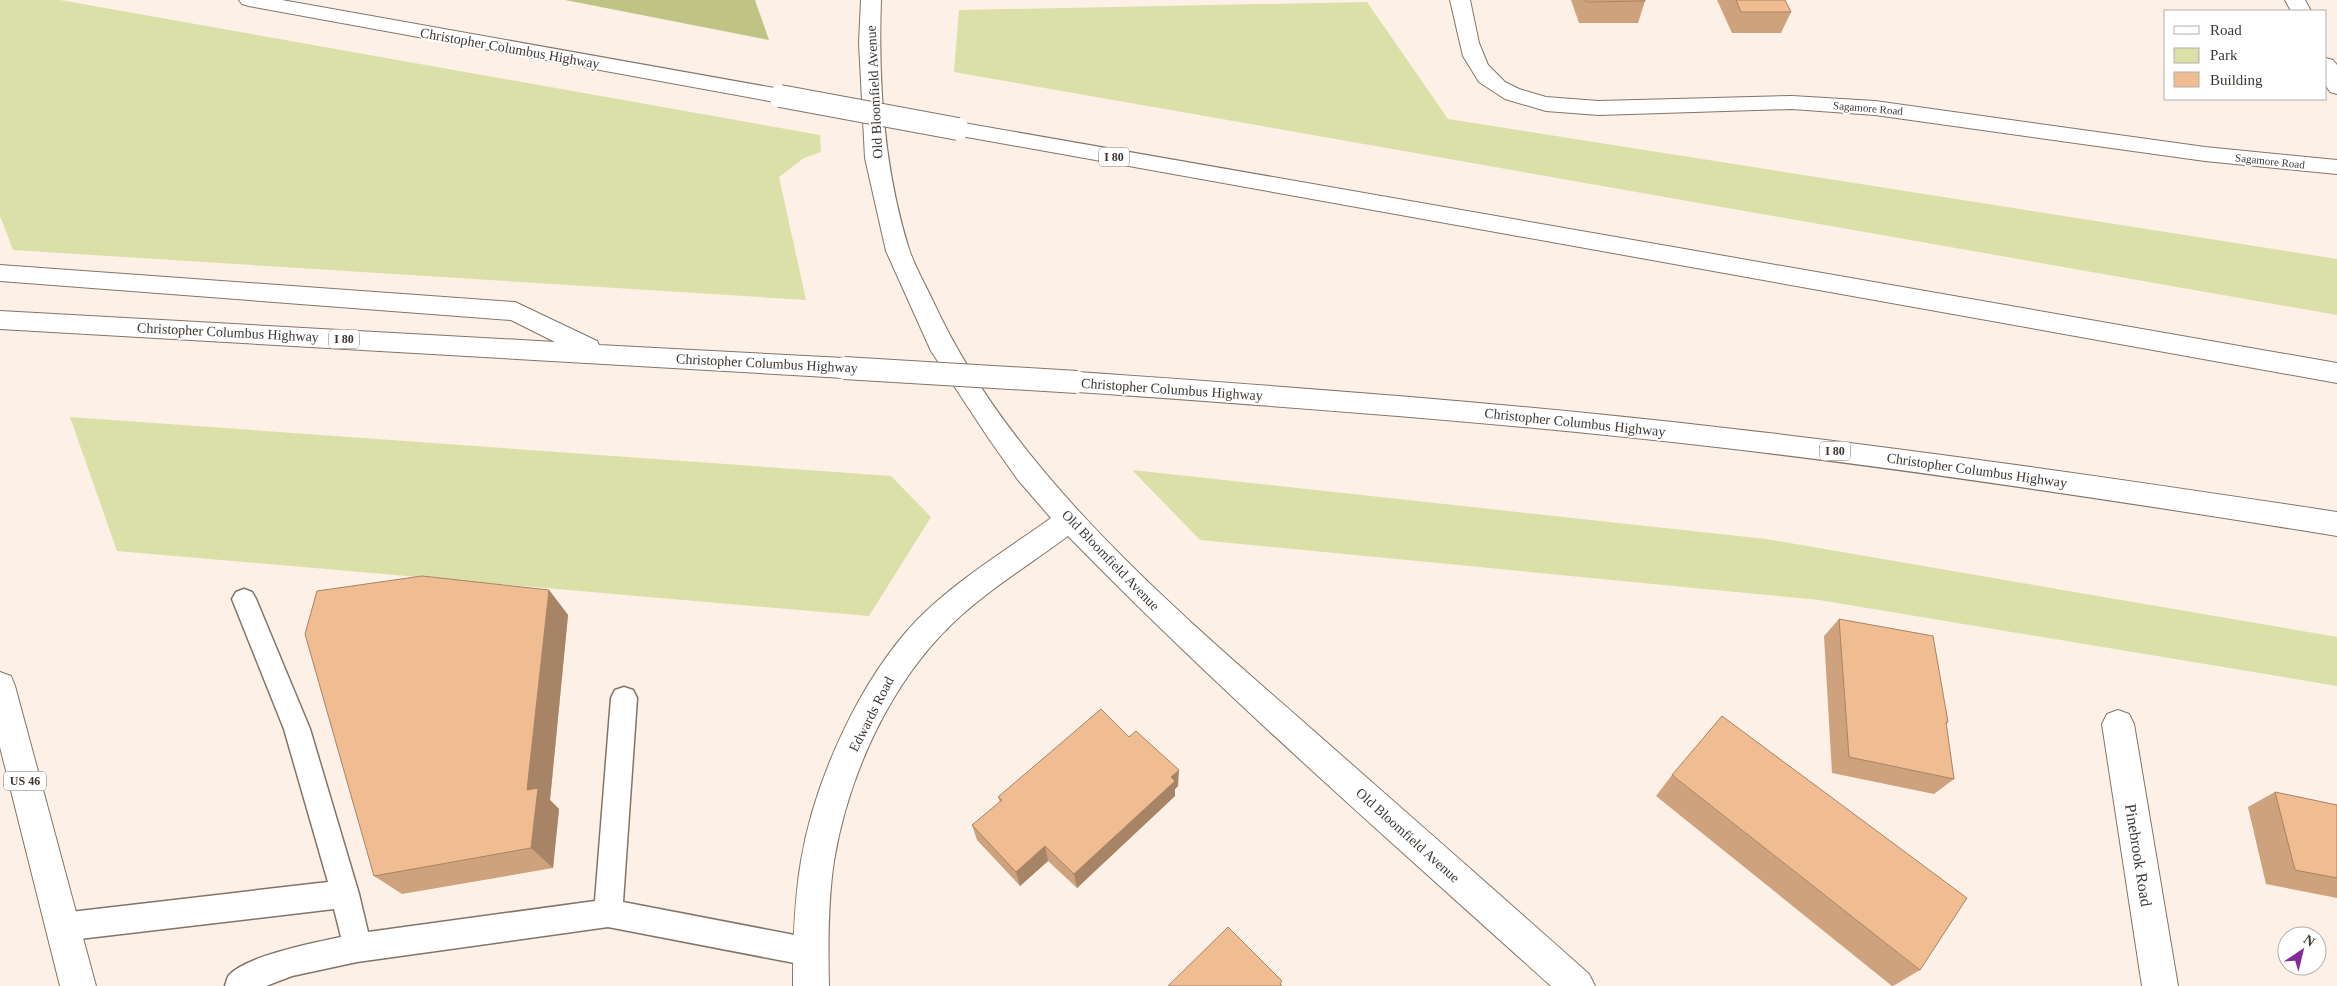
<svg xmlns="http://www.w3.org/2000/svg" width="2337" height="986" font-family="Georgia,serif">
<rect width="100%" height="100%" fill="#fdf0e6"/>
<path fill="#dbe0a8" d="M0,0H60L820,135L821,152L804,158L779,177L806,300L13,250L0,216Z
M1367,2L1448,119L2337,259V315L954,72L959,10Z
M70,417L891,476L931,517L869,616L117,551Z
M1132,470L1766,539L2337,637V686L1819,600L1200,540Z"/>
<path fill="#bfc485" d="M565,0H755L769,40Z"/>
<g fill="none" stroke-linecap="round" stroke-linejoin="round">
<defs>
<path id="service" d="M244,589L252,592L256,599L310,729L359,894L368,932L595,901L611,698L615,690L624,687L633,690L637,698L623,902L810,938L820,942L824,952L820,962L810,966L608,927L357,962L292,976L266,986H225C226,983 227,978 229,975C249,955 313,943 341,937L334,909L62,941L52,937L48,927L52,917L62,913L328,882L284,729L232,599L236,592Z"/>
<path id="minor" d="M1450,0H1470L1479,43L1488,65L1505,82L1519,89L1546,97L1599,101L1792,96L1875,101L2205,147L2337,160V174L2205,161L1875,115L1792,109L1599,115L1546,111L1505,99L1479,82L1463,56Z
M2285,0H2305L2311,11H2291Z
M2326,58L2333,60L2337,65V94L2330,92L2326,86Z
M2118,710L2129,714L2134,724L2178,986H2142L2102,724L2107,714Z"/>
<path id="tertiary" d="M861,0H881C878,83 884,169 909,249C915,267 925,284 933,301C1011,472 1176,610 1315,732C1406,812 1498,893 1589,974L1595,986H1551C1388,839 1222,694 1068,536C1029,565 988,590 953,623C890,683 848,776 834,861C828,901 828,945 829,986H793C793,945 794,902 801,861C814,781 860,680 916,621C956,580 1005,551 1051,518L1018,480L989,439L931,351L886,251L865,158L859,43Z"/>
<path id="trunk" d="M0,672L11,676L15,686L96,986H60L0,747Z"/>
<path id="motorway" d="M239,0H282L780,89L788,91L791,96L788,101L780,103L249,6L242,4Z
M958,122L2337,363V383L950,134L947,129L950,124Z
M0,265L515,302L597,341L599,345L844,358L853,361L857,368L853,375L844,378L0,329V311L555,342L511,320L0,281Z
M1077,372C1293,387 1509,403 1725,428C1929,451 2133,481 2337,512V536C2133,503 1930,472 1725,448C1509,423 1293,407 1077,392L1068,389L1064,382L1068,375Z"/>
</defs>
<use href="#service" stroke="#827468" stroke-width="3"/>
<use href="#minor" stroke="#827468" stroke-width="2"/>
<use href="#tertiary" stroke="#827468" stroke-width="2"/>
<use href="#trunk" stroke="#827468" stroke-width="2"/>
<use href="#motorway" stroke="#827468" stroke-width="2"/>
<use href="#service" fill="#fff" fill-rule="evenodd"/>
<use href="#minor" fill="#fff" fill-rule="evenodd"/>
<use href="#tertiary" fill="#fff" fill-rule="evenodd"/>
<use href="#trunk" fill="#fff" fill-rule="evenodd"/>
<use href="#motorway" fill="#fff" fill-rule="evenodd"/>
<defs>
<path id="motorway-bridge" d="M780,96L958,129
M844,368L1077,382"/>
</defs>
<use href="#motorway-bridge" stroke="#827468" stroke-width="24" stroke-linecap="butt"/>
<use href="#motorway-bridge" stroke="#fff" stroke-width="22"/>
</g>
<path fill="#cea27d" d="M1571,0H1645V1L1638,23H1579Z
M1717,0H1785L1791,12L1781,33H1732Z
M549,590L568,615L550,800L559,809L553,868L402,894L374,876Z
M1839,619L1948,722L1946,724L1954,779L1934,794L1832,773L1824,636Z
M1672,775L1920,970L1893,986H1892L1656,796Z
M1178,786L1175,789V796L1077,888L1048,861L1020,886L977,840L972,825L1000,802L998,797Z
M2275,792L2337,805V898L2266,884L2248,807Z"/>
<path fill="#a88466" d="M549,590L568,615L550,800L559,809L553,868L531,848L527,790Z
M1179,770L1178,786L1175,789V796L1077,888L1074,874L1171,777Z
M1045,846L1048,861L1020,886L1016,872Z"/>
<path fill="#f0bc91" stroke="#a88466" d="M1585,0H1645V1L1586,2Z
M1736,0H1785L1791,12H1741Z
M422,576L549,590L527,790L538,788L531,848L374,876L305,634L317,591Z
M1839,619L1933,636L1948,722H1946L1954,779L1849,757Z
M1101,709L1129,737L1136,731L1179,770L1171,777L1175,781L1074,874L1045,846L1016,872L972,825L1002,800L998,797Z
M1722,716L1967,898L1920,970L1672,775Z
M2275,792L2337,805V878L2295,870Z
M1228,927L1282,981L1280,984L1282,986H1168Z"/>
<g text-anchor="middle" stroke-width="4" stroke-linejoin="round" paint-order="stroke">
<g font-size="11" fill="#3d3732" stroke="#fff">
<text transform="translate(1868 108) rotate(5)" y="4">Sagamore Road</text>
<text transform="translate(2270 161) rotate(6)" y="4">Sagamore Road</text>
</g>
<g fill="#fff" stroke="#777370" stroke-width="1">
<rect x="1099" y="147.5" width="30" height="19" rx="4"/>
<rect x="329" y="329.5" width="30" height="19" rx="4"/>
<rect x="1820" y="441.5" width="30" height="19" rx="4"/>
<rect x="4" y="771.5" width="42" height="19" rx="4"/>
</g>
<g font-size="12" font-weight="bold" fill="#3d3732">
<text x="1114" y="161">I 80</text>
<text x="344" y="343">I 80</text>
<text x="1835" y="455">I 80</text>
<text x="25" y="785">US 46</text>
</g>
<g font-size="14" fill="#3d3732" stroke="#fff">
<text transform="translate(510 48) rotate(10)" y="5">Christopher Columbus Highway</text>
<text transform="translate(874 92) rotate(-93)" y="5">Old Bloomfield Avenue</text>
<text transform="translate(228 332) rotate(3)" y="5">Christopher Columbus Highway</text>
<text transform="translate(767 363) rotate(3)" y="5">Christopher Columbus Highway</text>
<text transform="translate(1172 389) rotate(4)" y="5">Christopher Columbus Highway</text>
<text transform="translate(1575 422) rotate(6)" y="5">Christopher Columbus Highway</text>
<text transform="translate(1977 470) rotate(8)" y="5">Christopher Columbus Highway</text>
<text transform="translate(1111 560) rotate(46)" y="5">Old Bloomfield Avenue</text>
<text transform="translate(871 714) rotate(-63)" y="5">Edwards Road</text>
<text transform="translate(1408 835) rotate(42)" y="5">Old Bloomfield Avenue</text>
</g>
<g font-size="16" fill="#3d3732" stroke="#fff">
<text transform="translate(2139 855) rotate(81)" y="6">Pinebrook Road</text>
</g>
</g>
<rect x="2164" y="10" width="162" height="90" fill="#ffffff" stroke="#b1afad"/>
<rect x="2174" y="26" width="25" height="8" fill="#ffffff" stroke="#b1afad"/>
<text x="2210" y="35" font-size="15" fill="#3d3732">Road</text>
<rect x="2174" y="48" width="25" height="15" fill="#dbe0a8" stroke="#b1afad"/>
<text x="2210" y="60" font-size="15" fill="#3d3732">Park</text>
<rect x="2174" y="72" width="25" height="15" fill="#f0bc91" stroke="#b1afad"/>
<text x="2210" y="85" font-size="15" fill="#3d3732">Building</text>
<g transform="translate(2302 951) rotate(35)"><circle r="24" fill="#ffffff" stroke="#b1afad"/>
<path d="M0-4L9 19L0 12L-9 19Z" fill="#822b99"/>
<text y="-8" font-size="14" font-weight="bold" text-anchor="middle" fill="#3d3732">N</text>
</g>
</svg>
